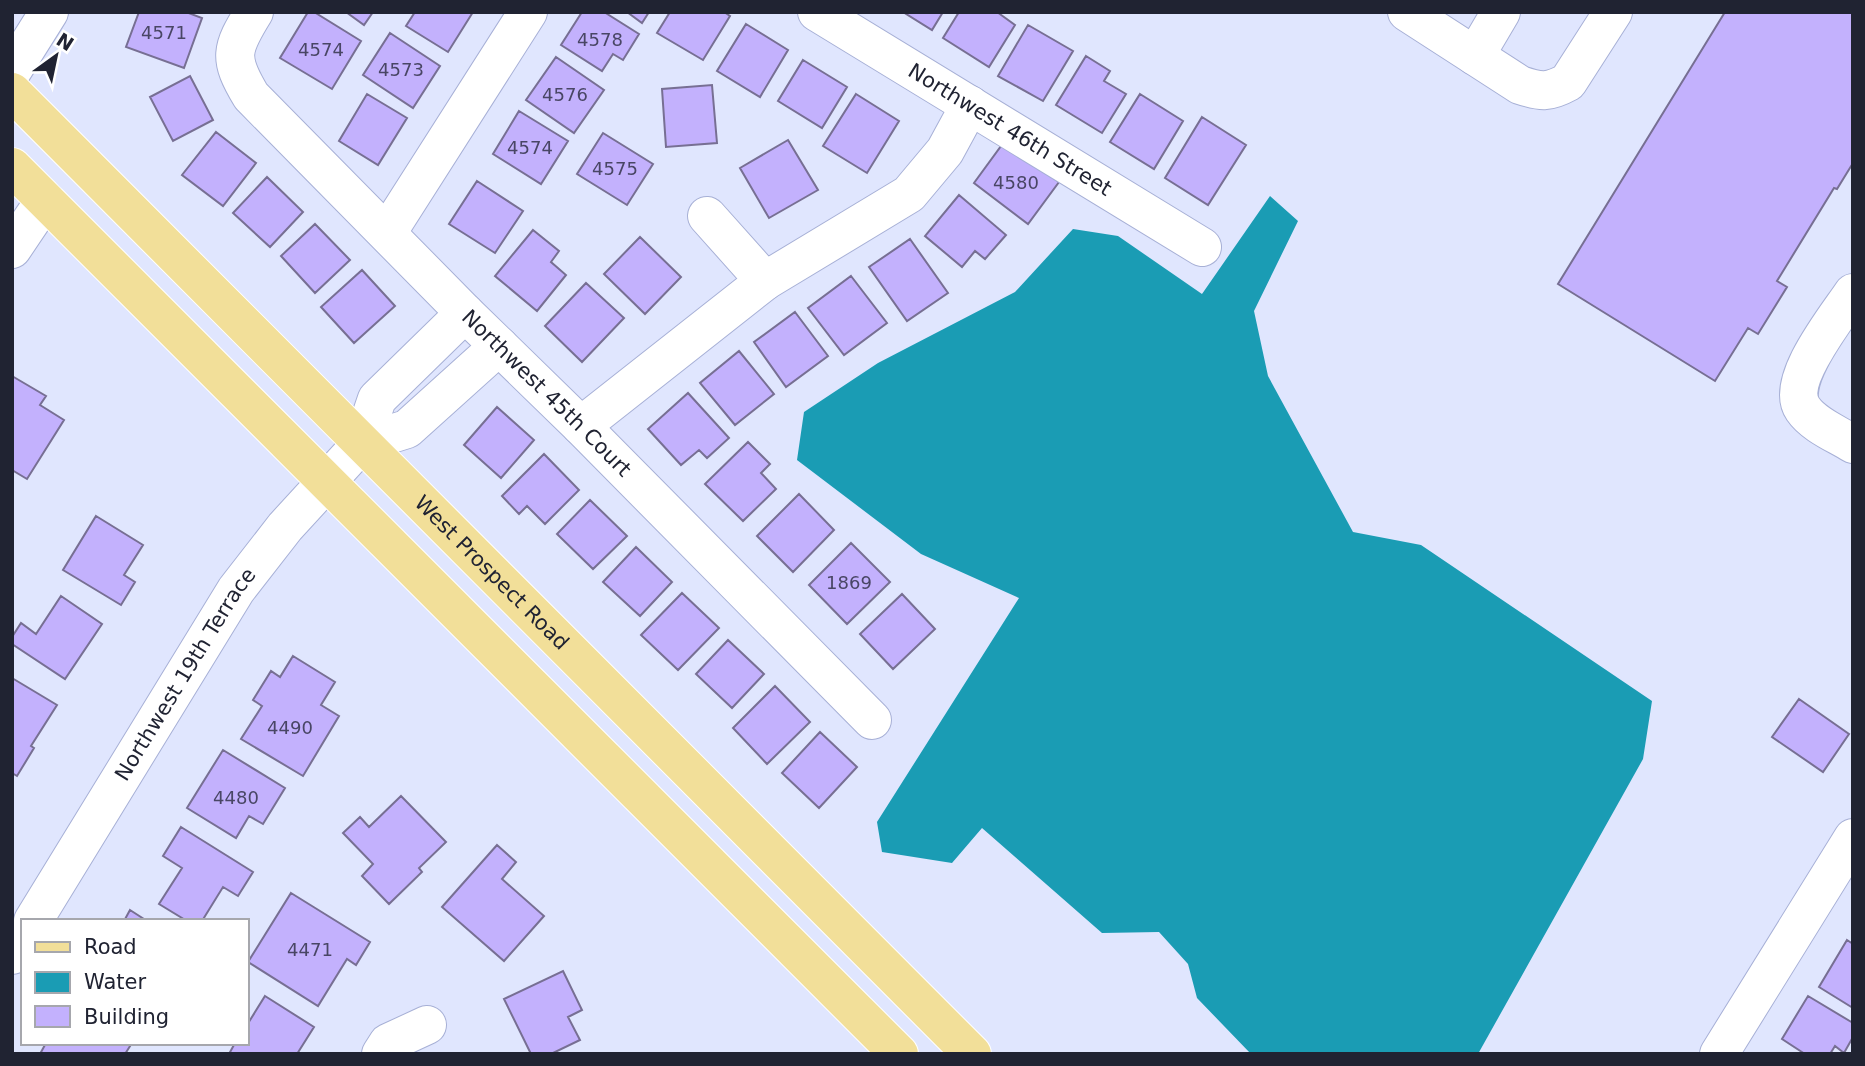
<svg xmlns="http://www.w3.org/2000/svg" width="1865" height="1066" font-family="'DejaVu Sans',sans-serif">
<rect width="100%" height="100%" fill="#e0e6fe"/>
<path fill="#1a9cb4" d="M1270,196L1298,221L1254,311L1268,376L1353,532L1421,545L1652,701L1643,759L1478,1054H1251L1197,998L1188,964L1159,932L1102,933L982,828L952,863L882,852L877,822L1019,598L921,554L797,460L804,412L878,363L1015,292L1073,229L1118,236L1202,294Z"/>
<path fill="#c3b1fd" stroke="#776f93" stroke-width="2" d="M139,12H186L202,18L184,68L126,47Z
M308,12H314L361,41L332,89L280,58Z
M346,12H373L364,25Z
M415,12H473L448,52L406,26Z
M582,12H604L639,34L623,60L613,54L602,71L561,45Z
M627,12H649L642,23Z
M670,12H724L730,16L703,60L657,33Z
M903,12H943L932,30Z
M959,12H997L1015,25L989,67L943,38Z
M1725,12H1853V163L1837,189L1834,188L1777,281L1787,287L1758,334L1748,328L1715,381L1558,284Z
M746,24L788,50L760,97L717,71Z
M1028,25L1073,51L1043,101L998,76Z
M390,33L440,66L413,108L363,75Z
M1086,56L1110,71L1104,81L1126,94L1102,133L1056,105Z
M556,57L604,90L574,133L526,100Z
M803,60L847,87L822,128L778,101Z
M190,76L213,120L173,141L150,97Z
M712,85L717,143L666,147L662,89Z
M367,94L407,118L378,165L339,141Z
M856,94L899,121L867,173L823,146Z
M1140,94L1183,121L1154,169L1110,142Z
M519,111L568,141L541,184L493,154Z
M1202,117L1246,145L1208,205L1165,178Z
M216,132L256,163L223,206L182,175Z
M603,133L653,164L627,205L577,174Z
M788,140L818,190L769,218L740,168Z
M1004,142L1059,182L1028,224L974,183Z
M267,177L303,212L270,247L233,213Z
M477,181L523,211L495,253L449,224Z
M959,195L1006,235L985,259L975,251L962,267L925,236Z
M315,224L350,260L315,293L281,256Z
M533,230L559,251L551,262L566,275L537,311L495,276Z
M640,237L681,277L645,314L604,274Z
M910,239L948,293L907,321L869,267Z
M362,270L395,306L354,343L321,307Z
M851,276L887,323L844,355L808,308Z
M586,283L624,318L582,362L545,326Z
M795,312L828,356L786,387L754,342Z
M739,351L774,394L735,425L700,383Z
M12,376L46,396L40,405L64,420L27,479L12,470Z
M688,393L729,438L707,458L699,450L681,465L648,429Z
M497,407L534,440L501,478L464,445Z
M748,442L770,464L761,473L776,489L743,521L705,484Z
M544,454L579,490L545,524L527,506L519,514L502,496Z
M799,494L834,530L793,572L757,536Z
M590,500L627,536L593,569L557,534Z
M96,516L143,545L124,575L135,582L121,605L63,570Z
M851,543L890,582L847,624L809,585Z
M636,547L672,582L640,616L603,582Z
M682,593L719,628L678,670L641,635Z
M902,594L935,629L893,669L860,634Z
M61,596L102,624L65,679L12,644V637L21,623L36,634Z
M728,640L764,674L732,708L696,674Z
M293,656L335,682L321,705L339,716L303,776L241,739L262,706L253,700L271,671L280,677Z
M12,678L57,705L31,746L34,748L17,776L12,773Z
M775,686L810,722L767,764L733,728Z
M1799,699L1849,734L1823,772L1772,737Z
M820,732L857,767L819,808L782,773Z
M223,750L285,788L263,824L249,816L236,838L187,808Z
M401,796L446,842L419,868L422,872L389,904L362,876L373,864L343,833L360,817L369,827Z
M181,827L253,872L238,896L223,887L202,921H187L159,904L182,868L163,856Z
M497,845L516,862L502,879L544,916L504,961L442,907Z
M291,893L370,942L356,965L347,959L318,1006L248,962Z
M130,910L147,921H124Z
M1847,940L1853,944V1008L1819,987Z
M563,971L582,1010L568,1017L580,1040L551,1054H531L504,999Z
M265,996L314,1027L297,1054H229L235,1043H247V1025Z
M1808,996L1853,1023V1037L1844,1053L1835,1046L1830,1054H1805L1782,1039Z
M46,1043H132L125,1054H40Z"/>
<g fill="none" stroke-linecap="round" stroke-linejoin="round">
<defs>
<g id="minor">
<path id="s1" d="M254,12C231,49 228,58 251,96L465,313L581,426L872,720"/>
<path id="s2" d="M817,12L1202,247"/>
<path d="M1407,12L1520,85C1541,92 1548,93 1568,82L1613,12"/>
<path d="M1475,56L1501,12"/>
<path d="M12,71L49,12"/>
<path d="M707,216L765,281L909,194L945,151L970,105"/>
<path d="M387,233L528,12"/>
<path d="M12,249L45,200"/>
<path d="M1853,293C1837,317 1784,382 1803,409C1814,425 1837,434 1853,444"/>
<path d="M581,426L765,281"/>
<path d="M362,443L407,429L499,346"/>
<path id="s3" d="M33,921L236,590L285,527L362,443L377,399L465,313"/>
<path d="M12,955L23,938"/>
<path d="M381,1054L388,1043L427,1025"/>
<path d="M1719,1054L1853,838"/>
</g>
<g id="major">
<path id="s4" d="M12,92L972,1054"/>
<path d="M12,167L899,1054"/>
</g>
</defs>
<use href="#minor" stroke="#a7b0d6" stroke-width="40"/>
<use href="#major" stroke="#fff" stroke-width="40"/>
<use href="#minor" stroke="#fff" stroke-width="38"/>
<use href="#major" stroke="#f2df99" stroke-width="38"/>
</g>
<g text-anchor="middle" stroke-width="7" stroke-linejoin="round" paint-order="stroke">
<g font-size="18" fill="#494665">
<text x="164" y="39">4571</text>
<text x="600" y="46">4578</text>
<text x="321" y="56">4574</text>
<text x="401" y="76">4573</text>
<text x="565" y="101">4576</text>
<text x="530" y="154">4574</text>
<text x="615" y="175">4575</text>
<text x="1016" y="189">4580</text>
<text x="849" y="589">1869</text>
<text x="290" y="734">4490</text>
<text x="236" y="804">4480</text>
<text x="310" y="956">4471</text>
</g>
<g font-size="21" fill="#202332" stroke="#fff">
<text dy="7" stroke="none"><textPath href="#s2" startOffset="226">Northwest 46th Street</textPath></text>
<text dy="7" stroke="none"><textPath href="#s1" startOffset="511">Northwest 45th Court</textPath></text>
<text dy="7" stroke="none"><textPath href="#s4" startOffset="679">West Prospect Road</textPath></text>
<text dy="7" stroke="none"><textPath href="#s3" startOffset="290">Northwest 19th Terrace</textPath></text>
</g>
</g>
<rect width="1865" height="1066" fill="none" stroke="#202332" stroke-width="28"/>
<rect x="21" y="919" width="228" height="126" fill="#ffffff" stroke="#a6a7ad" stroke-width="2"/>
<rect x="35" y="942" width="35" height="10" fill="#f2df99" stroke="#a6a7ad" stroke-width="2"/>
<text x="84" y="954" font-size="21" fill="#202332">Road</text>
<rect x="35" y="972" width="35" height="21" fill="#1a9cb4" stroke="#a6a7ad" stroke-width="2"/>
<text x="84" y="989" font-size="21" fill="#202332">Water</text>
<rect x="35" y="1006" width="35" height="21" fill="#c3b1fd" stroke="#a6a7ad" stroke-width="2"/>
<text x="84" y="1024" font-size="21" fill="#202332">Building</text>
<g transform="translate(56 56) rotate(33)" stroke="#ffffff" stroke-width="5" paint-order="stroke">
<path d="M0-5L12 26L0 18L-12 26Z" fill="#202332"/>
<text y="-10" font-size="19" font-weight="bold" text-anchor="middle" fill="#202332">N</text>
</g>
</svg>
